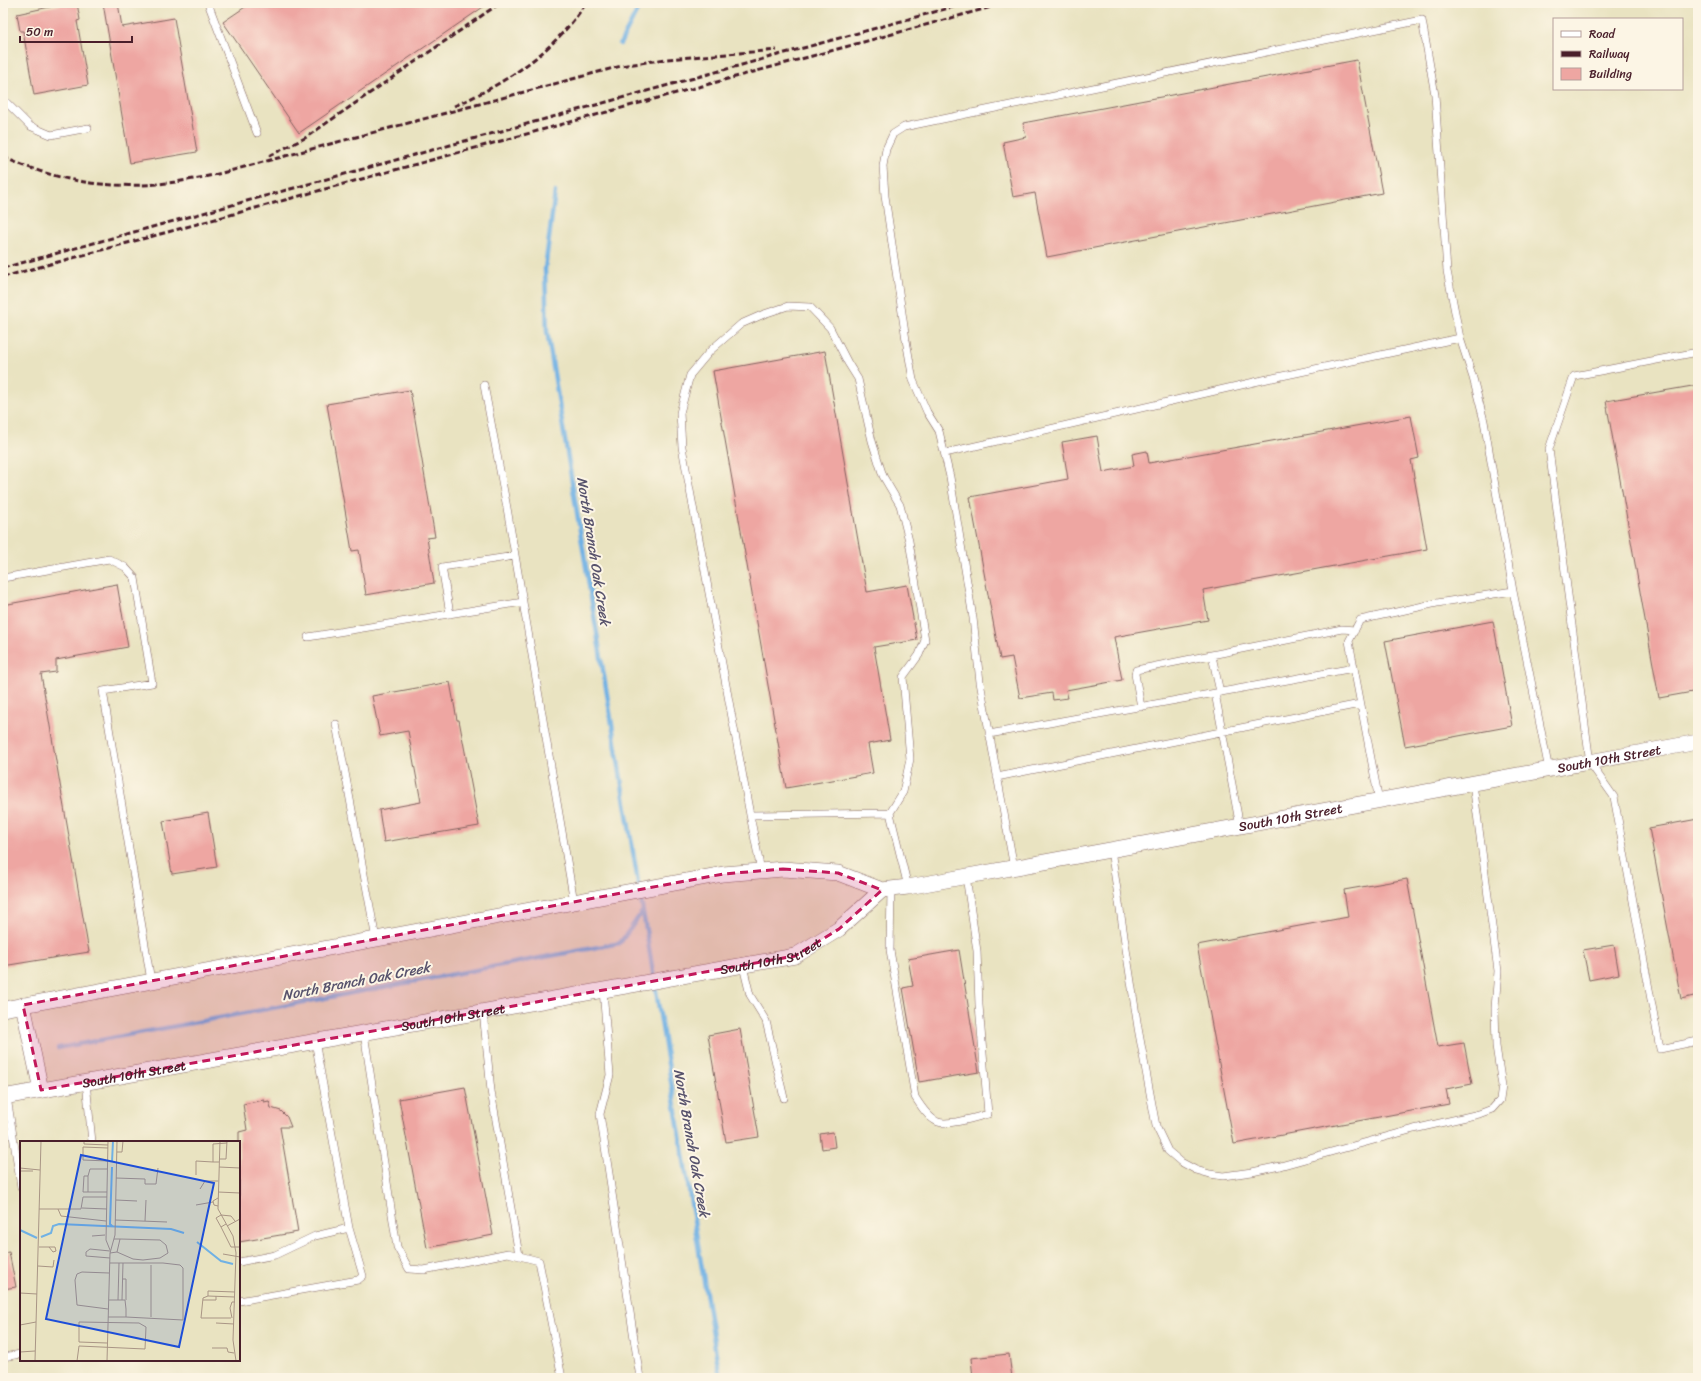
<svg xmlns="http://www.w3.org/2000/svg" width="1701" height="1381" font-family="Sriracha,sans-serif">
<rect width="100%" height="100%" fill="#fcf5e5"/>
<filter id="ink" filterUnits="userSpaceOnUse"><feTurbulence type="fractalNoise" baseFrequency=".025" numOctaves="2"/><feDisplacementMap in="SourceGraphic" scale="8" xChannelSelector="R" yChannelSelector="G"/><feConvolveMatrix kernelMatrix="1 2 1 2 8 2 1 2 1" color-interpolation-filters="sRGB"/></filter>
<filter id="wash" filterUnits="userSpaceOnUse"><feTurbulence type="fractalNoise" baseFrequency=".012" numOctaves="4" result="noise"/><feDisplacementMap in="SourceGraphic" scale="16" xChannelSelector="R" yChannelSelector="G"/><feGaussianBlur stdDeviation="0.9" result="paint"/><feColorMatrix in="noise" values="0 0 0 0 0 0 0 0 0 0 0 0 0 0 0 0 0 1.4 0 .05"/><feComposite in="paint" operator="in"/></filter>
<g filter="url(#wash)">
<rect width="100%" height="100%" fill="#e9e3c1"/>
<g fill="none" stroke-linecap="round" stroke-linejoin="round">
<path stroke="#70b1e4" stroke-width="4.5" d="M620,44L641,3
M555,192L545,269L547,331L720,1378
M58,1048L620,943L642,912"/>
</g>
<g id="blocks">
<path fill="#eea6a2" d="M68,3H77L80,20L77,21L88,85L34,95L23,31H20L17,14Z
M103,3H118L122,27L174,18L197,152L130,163Z
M251,3H489L299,133L223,22Z
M1357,60L1382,193L1047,257L1035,193L1013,197L1003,142L1026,137L1023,123Z
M825,351L867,592L907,585L917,640L874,647L890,740L868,744L873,773L786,788L713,371Z
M1698,385V691L1659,698L1606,401Z
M410,390L435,537L427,538L434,583L366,595L359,550L352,551L327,404Z
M1411,416L1419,458L1411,460L1427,549L1203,590L1208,620L1114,637L1122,680L1066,690L1068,698L1053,700L1052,693L1020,698L1012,657L1000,659L970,497L1068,479L1062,442L1097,436L1103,472L1134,466L1132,454L1147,451L1149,463Z
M117,584L128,647L56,660V672L41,674L89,952L3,966V605Z
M1493,621L1512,726L1405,746L1385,641Z
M450,682L457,720H459L479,826L384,842L379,810L421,802L408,731L380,736L372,696Z
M208,813L217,867L172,874L163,821Z
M1698,819V995L1681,999L1649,828Z
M1407,879L1438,1047L1464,1043L1472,1084L1446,1089L1449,1104L1234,1144L1197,945L1348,917L1344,890Z
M1614,945L1619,974L1589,980L1583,950Z
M959,950L979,1072L919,1082L903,988L913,986L908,959Z
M740,1029L759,1137L726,1142L708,1035Z
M465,1087L493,1235L427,1248L399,1099Z
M264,1100V1102L269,1101L271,1108L281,1111L287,1117L291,1127H280L298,1232L239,1242V1132L247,1130L243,1104Z
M833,1132L835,1147L822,1149L820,1134Z
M9,1252L16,1287L3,1289V1253Z
M1009,1354L1012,1378H973L971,1358Z"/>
</g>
</g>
<g filter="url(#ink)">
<use href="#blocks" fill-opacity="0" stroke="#826460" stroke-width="1"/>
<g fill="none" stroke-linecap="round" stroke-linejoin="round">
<defs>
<path id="service" d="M208,3L257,133
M3,99L30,126L51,135L88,128
M1698,352L1574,376L1549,449L1590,763L1614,797L1660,1049L1698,1041
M484,385L507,508L574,902
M945,453L1263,380L1460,338
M3,578L109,559L125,567L135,578L152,683L103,691L151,981
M450,614L442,567L515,556
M308,637L523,602
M1212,656L1220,692
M1215,693L1240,827
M1141,707L1135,674L1136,670L1342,629L1355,630
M336,724L376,939
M989,734L1354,668
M997,777L1360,704
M1379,801L1349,641L1360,620L1437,603L1513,591L1549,770
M750,815L682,447L680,413L690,375L711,350L741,324L764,314L788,306L810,307L830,328L848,363L858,379L872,441L883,476L900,505L909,541L925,640L919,655L903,677L910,759L903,792L890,813
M1111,850L1138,1028L1156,1126L1168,1151L1181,1162L1196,1170L1210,1174L1223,1176L1252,1172L1280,1166L1414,1129L1479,1114L1492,1109L1500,1100L1502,1086L1496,1046L1495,1008L1498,971L1473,784
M1014,868L980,682L973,618L950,477L939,431L927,412L913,380L906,340L885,196L883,166L886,149L893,134L904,127L1422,20L1435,95L1447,271L1460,338L1473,378L1484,421L1513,591
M761,871L750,815L890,813L908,887
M891,889L890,950L915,1097C920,1105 928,1118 938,1122C949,1126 977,1117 988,1114L979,1005L977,951L966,876
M743,966L750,995L766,1021L784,1098
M603,990L610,1075L600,1114L640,1378
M483,1011L491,1091L519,1255
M364,1033L397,1247L409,1269L424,1270L508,1253L539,1261L562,1378
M86,1082L92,1142
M7,1097L21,1187
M239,1262L275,1255L315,1236L349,1228L315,1041
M239,1301L358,1280L363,1276L349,1228
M3,1357L21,1354"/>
<g id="minor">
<path d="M23,1005L41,1090"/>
<path id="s1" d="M3,1009L723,874L783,869L838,873L882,890L908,887L1698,742"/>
<path id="s2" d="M3,1097L795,956L839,929L882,890"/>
</g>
</defs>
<use href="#service" stroke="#826460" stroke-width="8"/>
<use href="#minor" stroke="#826460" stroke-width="16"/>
<use href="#service" stroke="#fff" stroke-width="7"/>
<use href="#minor" stroke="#fff" stroke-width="15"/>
<path stroke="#4a1f2b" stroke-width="3" stroke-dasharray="6 3" stroke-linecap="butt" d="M454,106C505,84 555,51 586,3
M269,156L305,138L500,3
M3,157C79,191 142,192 222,173L621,66L666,59L777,50
M3,268L967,3
M3,277L1006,3"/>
</g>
</g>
<path fill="#c2185b" fill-opacity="0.2" stroke="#c2185b" stroke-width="3" stroke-dasharray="8 5" stroke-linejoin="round" d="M783,869L838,873L882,890L839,929L795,956L41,1090L23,1005L723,874Z"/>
<g text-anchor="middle" stroke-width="4" stroke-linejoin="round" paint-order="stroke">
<g font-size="13" fill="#4a1f2b" stroke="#fcf5e5">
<text dy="5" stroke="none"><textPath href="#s1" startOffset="1634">South 10th Street</textPath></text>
<text dy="5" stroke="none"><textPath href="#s1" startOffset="1310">South 10th Street</textPath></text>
<text dy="5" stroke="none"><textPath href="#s2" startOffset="781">South 10th Street</textPath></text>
<text dy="5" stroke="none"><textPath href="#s2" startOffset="457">South 10th Street</textPath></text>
<text dy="5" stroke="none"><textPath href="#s2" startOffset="133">South 10th Street</textPath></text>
</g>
<g font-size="14" font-style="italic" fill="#57526c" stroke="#fcf5e5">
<text transform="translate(594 551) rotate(81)" y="5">North Branch Oak Creek</text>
<text transform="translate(356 981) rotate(-11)" y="5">North Branch Oak Creek</text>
<text transform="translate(692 1143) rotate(80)" y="5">North Branch Oak Creek</text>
</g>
</g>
<g transform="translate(20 1141)">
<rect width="220" height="220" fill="#e9e3c1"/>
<path fill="none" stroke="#70b1e4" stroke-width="2" d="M92,21L93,0M92,26L90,83L92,85M0,89L17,97M21,96L31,92L33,85L39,83L151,88L164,92M177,101L201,120L213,123"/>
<path fill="none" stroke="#a99585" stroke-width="1" d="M64,0V3L88,4M88,0L86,99L90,109M200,0L198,68L213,95L216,112L213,199L216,220M97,11H102L103,0M199,18H206L207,0M88,20L63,19V6L88,7M199,21H193V3L207,2M199,26L220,27M0,27L20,29M0,30H13M176,34V20L193,21M68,35H64L63,51H68M96,37L125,38V43H136L138,27M180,48L185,40H198M87,51H68V35L70,28H88M198,51L220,52M198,57L193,60L194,64L198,65M96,59L117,60M176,64L193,61M62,67L87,68M19,68H61L63,56H87M38,68L41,75L86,80M95,79L147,81M125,80L126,59M206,83L201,86L211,106H220M207,85L220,78M201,86L196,77L201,74L211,75L215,80M72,95L85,94M19,106H35L36,110L33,111L29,106M97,111L113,118L123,119L140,117L148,112L146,104L140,99L100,98M90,112L97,111L100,98H94M203,113L220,116M90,117L66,115V111L70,108L90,110M90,122H143L160,124L163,127V179L106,176M131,124V176M18,125L33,126L34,119M103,138H106V159M0,152L17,153M188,155L183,157L181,177H211M215,156L188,155V150L215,151M98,159L99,122M102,159L103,122M183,159H196V155M88,168L57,164L55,139L57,133L62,131L89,132M88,176H106V168L105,159H89M212,177L210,167L212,161H215M196,182L214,183M0,184L16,181M192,207H207L208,211L214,212M0,211L15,210M15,220L21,0M57,220L59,205L125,208L126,186L119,182L59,181V201L87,202M87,220L90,112L95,94L97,0M114,220H130"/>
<path fill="#1d4ed8" fill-opacity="0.15" stroke="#1d4ed8" stroke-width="2" d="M61,14L194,42L159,206L26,178Z"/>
<rect width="220" height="220" fill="none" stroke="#4a1f2b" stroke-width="2"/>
</g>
<rect width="1701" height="1381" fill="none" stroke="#fcf5e5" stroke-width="16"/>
<rect x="1553" y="18" width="130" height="72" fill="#fcf5e5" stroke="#b59f9b"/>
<rect x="1561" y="31" width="20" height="6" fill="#ffffff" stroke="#b59f9b"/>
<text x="1589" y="38" font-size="12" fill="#4a1f2b">Road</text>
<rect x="1561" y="51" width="20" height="6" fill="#4a1f2b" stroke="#b59f9b"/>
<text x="1589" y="58" font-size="12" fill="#4a1f2b">Railway</text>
<rect x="1561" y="68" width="20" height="12" fill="#eea6a2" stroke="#b59f9b"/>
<text x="1589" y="78" font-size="12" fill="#4a1f2b">Building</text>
<path d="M20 36v6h112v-6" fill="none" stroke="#4a1f2b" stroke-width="2"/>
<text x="26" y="36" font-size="12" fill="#4a1f2b" stroke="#fcf5e5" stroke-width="3" paint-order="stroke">50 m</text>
</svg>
